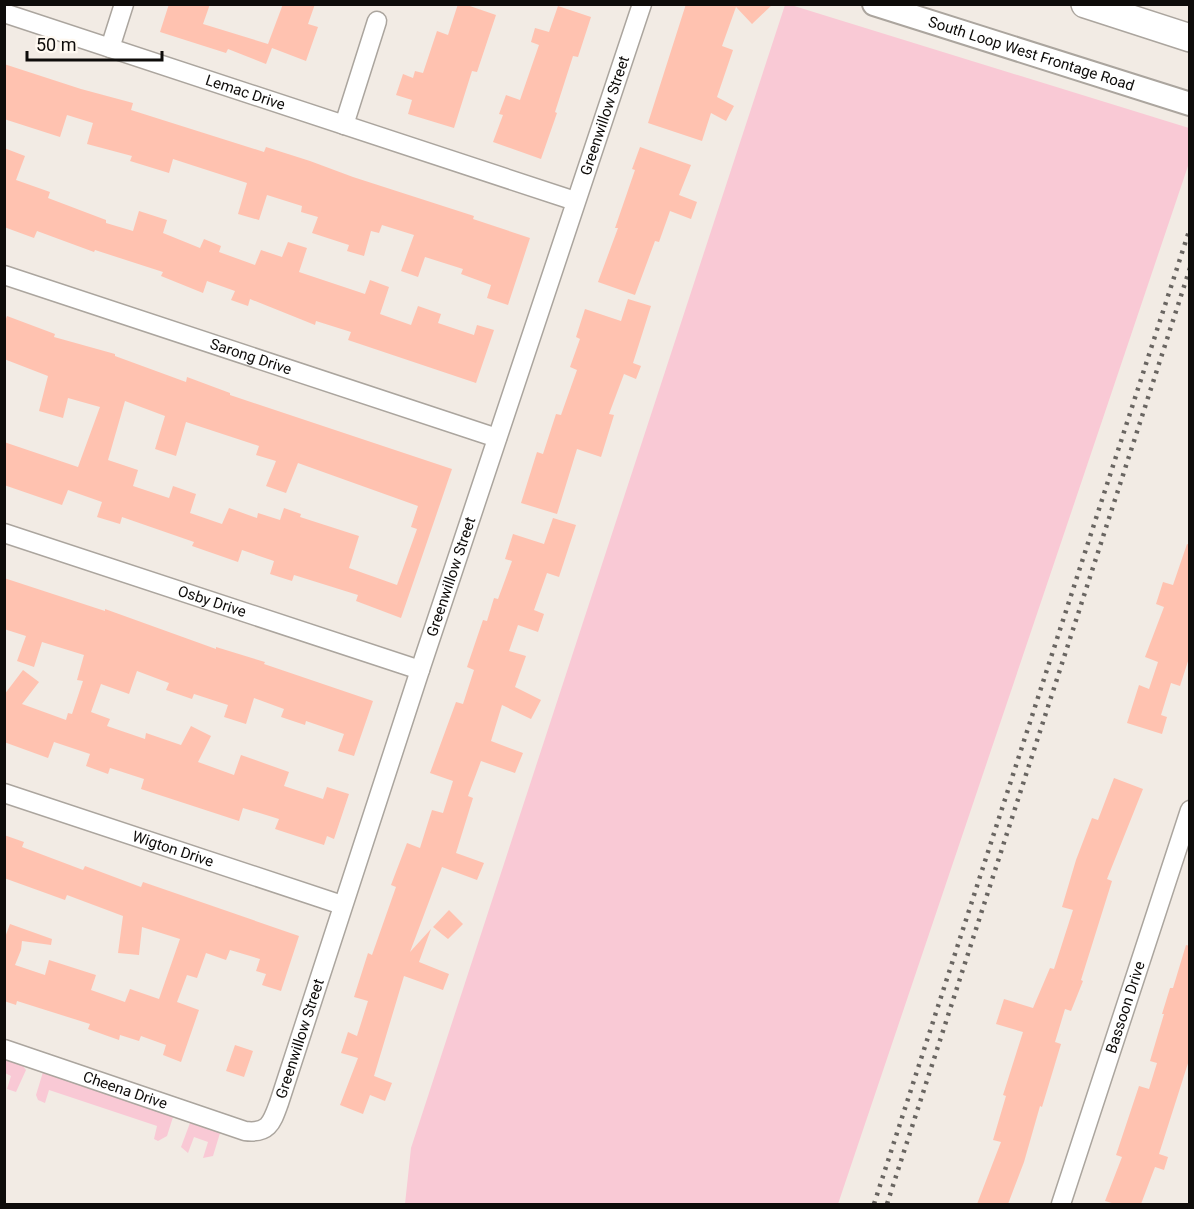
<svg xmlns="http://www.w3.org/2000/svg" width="1194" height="1209" font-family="Roboto,sans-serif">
<rect width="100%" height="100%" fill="#f2ebe4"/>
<path fill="#f9c9d5" d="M785,5H791L1189,128V163L838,1204H405L411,1148Z
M5,1059L23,1066L26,1070L16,1092L7,1089L11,1076L5,1073Z
M43,1072L173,1117L167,1136L158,1141L154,1139L157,1126L49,1090L45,1103L38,1100L36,1095Z
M190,1123L220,1133L213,1156L203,1158L208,1142L194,1137L188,1153L181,1147Z"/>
<path fill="#ffc2b0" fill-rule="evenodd" d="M169,4H210L203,24L268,44L283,4H315L308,24L318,27L306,61L272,48L266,64L228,49L226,53L160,32Z
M458,4H464L496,15L477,72L472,71L454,128L408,114L412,100L396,95L403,74L413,78L415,71L423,73L437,31L448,35Z
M686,4H773L752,24L736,7L722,46L733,50L717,97L734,106L726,121L711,113L702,141L648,123Z
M558,6L591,17L578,57L573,56L555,112L557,113L541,159L493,142L503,115L499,114L506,95L520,100L539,45L531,42L535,28L549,32Z
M4,64L81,89L133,103L131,110L264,152L266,147L310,161L353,177L474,216L473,219L530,238L508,305L487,298L491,285L461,274L463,269L425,257L418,277L401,271L414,235L382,225L379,233L371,231L364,256L347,251L349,245L312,233L318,217L301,212L302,206L267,195L259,220L238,214L247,183L173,159L169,173L130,161L132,156L87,144L93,123L67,115L60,137L4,119Z
M640,147L691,165L679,195L697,202L691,219L670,211L659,242L655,241L635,295L598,282L618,228H615L635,170L632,169Z
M4,148L25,156L16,180L50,192L48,198L106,220V223L133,231L139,211L167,220L163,233L200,248L204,239L221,246L219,252L255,265L261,250L282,257L288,242L307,248L299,272L365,294L370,280L389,287L380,314L411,325L418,306L441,314L438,323L474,335L477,325L494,330L476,383L348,340L351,332L316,321L315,325L250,299L248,306L231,300L235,291L207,281L203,293L161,276L163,272L95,250L94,252L37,231L34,238L4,227Z
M628,299L651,306L633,363L641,366L636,379L624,374L609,414L614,415L601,457L577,449L557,514L521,503L537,452L543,454L556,414L561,415L577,370L570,367L580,339L576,337L585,309L621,321Z
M7,316L55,334L54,337L115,354V356L186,382L187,377L230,393V395L452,469L401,618L356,601L358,595L294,575L292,581L270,574L274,561L242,550L238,562L192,546L194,542L122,517L120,524L97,517L102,502L68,490L62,505L4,485V442L78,467L100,407L68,398L63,418L39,411L48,376L4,359V324ZM125,401L165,416L155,449L176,456L186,422L259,446L256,455L276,461L266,486L286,493L298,463L418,506L411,527L417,529L397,585L349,568L359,536L300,517L301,514L284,508L280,520L258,513L257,518L229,508L222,524L190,513L196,494L173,486L169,498L133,486L138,470L108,460Z
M553,518L576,525L559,577L547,573L534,610L544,614L538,632L518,625L509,651L526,656L515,687L541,700L531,719L502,705L491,741L523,753L515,773L481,761L468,796L473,798L456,853L484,863L477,880L442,867L410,952L431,929L419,962L449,974L443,990L404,976L374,1076L392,1083L385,1101L370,1095L363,1114L340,1105L358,1058L341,1053L348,1032L357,1036L368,1001L354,997L368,953L372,955L396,887L391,885L407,843L420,848L432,810L443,813L453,781L430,773L456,702L463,704L474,670L467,667L483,620L487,621L494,598L498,599L512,561L505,559L513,534L544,544Z
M1187,544L1190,545V655L1180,686L1171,683L1161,715L1167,717L1162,734L1127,723L1139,685L1149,689L1158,662L1145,657L1164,607L1156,604L1163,582L1173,585Z
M4,578L105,611V609L216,649V647L265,662L264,664L373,701L354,756L338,751L344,734L306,721L305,725L281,717L284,709L254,698L246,724L224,717L228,705L194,694L192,699L166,690L169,683L137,671L129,694L101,684L91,712L110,719L107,726L145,739L146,733L181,745L191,726L211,736L198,762L234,775L241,755L289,772L284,786L323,799L327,787L349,794L334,839L327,836L324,845L275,829L279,819L243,808L239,821L141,789L144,779L110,768L108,774L86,766L90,754L54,742L48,758L4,742V695L23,670L39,682L22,704L66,720L68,713L72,714L83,681L77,680L84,655L42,642L34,667L17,661L26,636L4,629Z
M1114,778L1143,789L1107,879L1112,881L1081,980L1083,981L1071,1011L1065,1009L1055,1042L1061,1044L1042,1107L1040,1106L1024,1162L1008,1204H977L1001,1142L993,1140L1006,1096L1003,1095L1023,1032L996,1024L1004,999L1033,1008L1050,968L1054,969L1073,910L1062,907L1076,860L1092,818L1098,820Z
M4,835L24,842L22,847L83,870L85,866L141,887L143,882L299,936L281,991L262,985L266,974L256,971L260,959L230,950L226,960L206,953L197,978L187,975L177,1002L199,1010L181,1062L163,1055L166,1045L141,1036L139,1041L120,1035L119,1040L88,1029L90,1024L17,1001L16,1005L4,1001V940L10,924L52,939L51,945L22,941L21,950L15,965L45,975L49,960L96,975L91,990L125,1002L130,989L159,999L180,939L142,927L139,955L118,953L123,916L67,895L65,900L4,878Z
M449,910L463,924L448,939L433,927Z
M1186,945L1190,946V1057L1159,1154L1168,1157L1164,1170L1155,1167L1141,1204H1115L1105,1201L1122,1157L1116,1155L1139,1086L1149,1089L1157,1063L1150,1061L1164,1014H1162L1170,988H1173Z
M235,1045L253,1051L244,1077L226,1071Z"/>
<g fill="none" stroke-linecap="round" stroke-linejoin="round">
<defs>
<g id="minor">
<path id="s1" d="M4,13L575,201"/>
<path d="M110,48L124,4"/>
<path d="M344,125L377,21"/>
<path id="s2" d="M4,275L497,438"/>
<path id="s3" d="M4,533L420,670"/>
<path id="s4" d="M4,793L342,905"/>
<path id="s5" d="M4,1049L245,1131C269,1134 272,1122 279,1103L420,670L642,4"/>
<path id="s6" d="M1061,1204L1190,810"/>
</g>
<g id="major">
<path id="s7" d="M874,4L1190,104"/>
</g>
<path id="highway" d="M1085,4L1190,38"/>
</defs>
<use href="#minor" stroke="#aba59e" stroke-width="21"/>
<use href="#major" stroke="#aba59e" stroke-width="26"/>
<use href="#highway" stroke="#aba59e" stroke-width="30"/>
<use href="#minor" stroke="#fff" stroke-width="18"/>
<use href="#major" stroke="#fff" stroke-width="22"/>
<use href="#highway" stroke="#fff" stroke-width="27"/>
<path stroke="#696561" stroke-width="4.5" stroke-dasharray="3 6" stroke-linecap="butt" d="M874,1204L1190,228
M887,1204L1190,268"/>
</g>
<g text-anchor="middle" stroke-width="4.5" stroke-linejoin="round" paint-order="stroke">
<g font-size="15" fill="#0e0c0a" stroke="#fff9f1">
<text dy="5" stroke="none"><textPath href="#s7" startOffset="165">South Loop West Frontage Road</textPath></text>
<text dy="5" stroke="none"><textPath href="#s1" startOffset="254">Lemac Drive</textPath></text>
<text dy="5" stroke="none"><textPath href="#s5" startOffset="1344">Greenwillow Street</textPath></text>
<text dy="5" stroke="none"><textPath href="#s2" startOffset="260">Sarong Drive</textPath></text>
<text dy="5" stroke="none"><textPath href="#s5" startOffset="858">Greenwillow Street</textPath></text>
<text dy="5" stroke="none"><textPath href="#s3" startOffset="219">Osby Drive</textPath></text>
<text dy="5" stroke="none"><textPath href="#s4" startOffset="178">Wigton Drive</textPath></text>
<text dy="5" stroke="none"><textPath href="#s6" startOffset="207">Bassoon Drive</textPath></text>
<text dy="5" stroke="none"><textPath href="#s5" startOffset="372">Greenwillow Street</textPath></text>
<text dy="5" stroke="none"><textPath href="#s5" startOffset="128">Cheena Drive</textPath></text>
</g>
</g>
<rect width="1194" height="1209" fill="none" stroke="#0e0c0a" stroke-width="12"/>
<path d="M27 51v9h135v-9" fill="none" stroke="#0e0c0a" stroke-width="3"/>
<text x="36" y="51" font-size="18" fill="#0e0c0a" stroke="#fff9f1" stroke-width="4.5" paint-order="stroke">50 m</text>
</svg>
